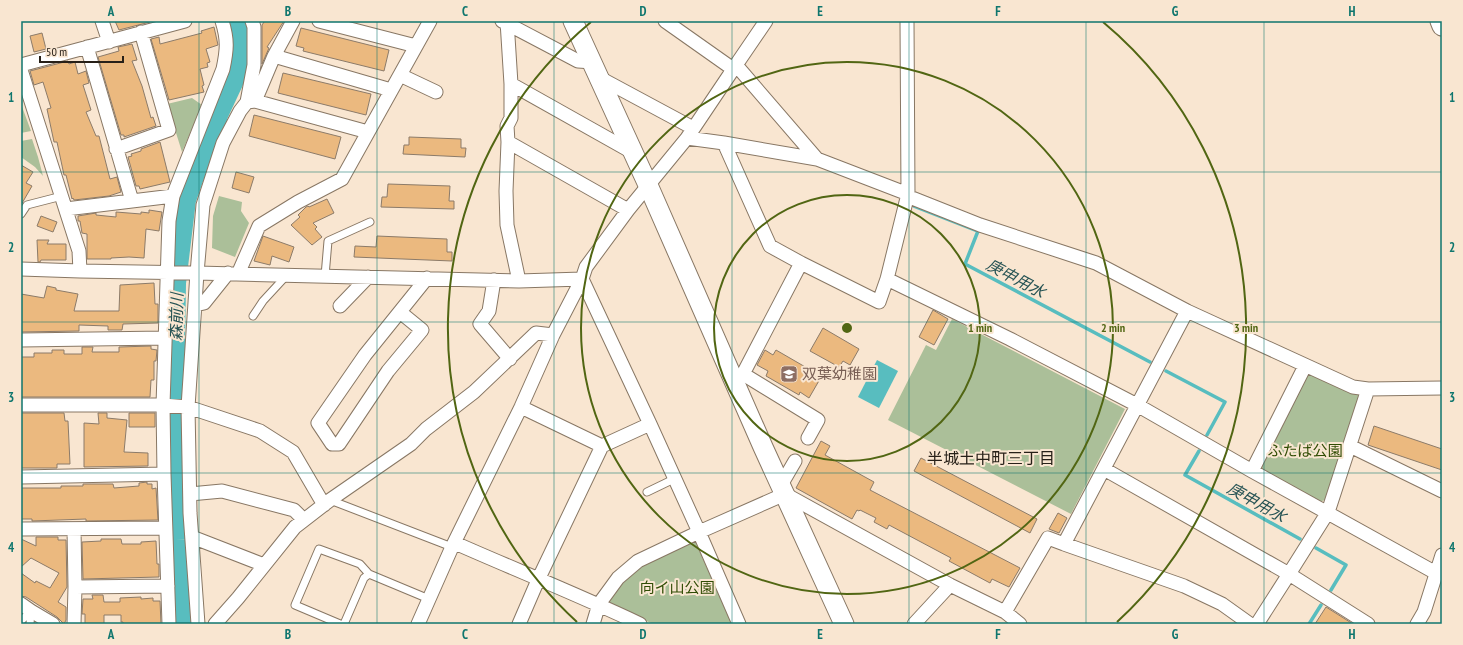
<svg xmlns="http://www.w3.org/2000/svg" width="1463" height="645" font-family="'PT Sans Narrow','Noto Sans JP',sans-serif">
<rect width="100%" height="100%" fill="#f9e6d1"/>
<path fill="#abbf99" d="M192,98L202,105L182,152L167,104Z
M21,104L31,131L21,133Z
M32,139L38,157L43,176L35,167L21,157V141Z
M219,196L242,202L241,211L249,223L235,257L212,248L213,216Z
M952,319L1125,409L1071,514L888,420L926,345L936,350Z
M1311,375L1341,388L1360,395L1325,500L1319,502L1261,469L1260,464L1306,376Z
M695,541L732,624H653L606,602L621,580L642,565Z"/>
<path fill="#58bdbf" d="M877,360L898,371L879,408L858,397Z"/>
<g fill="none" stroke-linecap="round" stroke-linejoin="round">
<path stroke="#58bdbf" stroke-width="3.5" d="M914,206L978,231L965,264L1150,362
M1166,371L1225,402L1207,435
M1199,451L1185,475L1300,539
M1316,548L1346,565L1331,590
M1309,624L1321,605"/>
<path stroke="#58bdbf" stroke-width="20" d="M181,624L176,540L174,417L176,283L186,200L194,177L212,139L218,115L238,72L241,56V36L235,21"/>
</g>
<path fill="#ebb97f" stroke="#8c7b69" d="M115,21H150V22L119,30Z
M262,21H284L267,47L269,48L262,64V25L264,22Z
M214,27L218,45L206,49L210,62L207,63L208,67L200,69L204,85L202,86L204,92L169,100L151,39L159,37L160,44L202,33L201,31Z
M301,28L389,50L384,71L303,51L304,48L296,46Z
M42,33L46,49L34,52L30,36Z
M132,44L137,60L132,61L142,86L151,118L153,117L156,126L124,137V135H121L98,57L119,51L118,47Z
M68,61L69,64L75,62L78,74L86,71L89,83L83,85L91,110L86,112L96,136H99L110,179L117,177L121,192L109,196L74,200L73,198L72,199L66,175H64L57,142H54L47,109L51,108L43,82L34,85L30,71Z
M283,73L371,94L366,115L278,93Z
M254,115L341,137L335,159L249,136Z
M409,137L461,139V148H466L465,157L403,154L404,145H409Z
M160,142L170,182L140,189L139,186H136L128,157L132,156L131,154L141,151V149Z
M21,165L33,172L26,183L32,186L21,205Z
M236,172L254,177L249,193L232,188Z
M388,184L450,186L449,201H454V209L381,207L382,197H387Z
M327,199L334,213L313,223L317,227L315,229L322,237L312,245L291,225L300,217L298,215L306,207L308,206L309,207Z
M149,210L162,212L159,231L146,229L144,258L129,257L111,258V259H87V234L82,233L80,221H78V216L96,213V215L116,217V212L141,214V212L149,213Z
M41,216L57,222L53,232L37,226Z
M263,236L294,247L289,262L272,256L270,265L254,261Z
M377,236L447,239V252H452V261L354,257L355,246L376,247Z
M37,240H49L47,244H66V260H41L40,262H38Z
M154,283L155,304H158V323L123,324L122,330H108V326L79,325V331L21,332V294L44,298L47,286L56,288V290L78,294L74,311H119L120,285Z
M933,310L948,319L934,345L919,337Z
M823,328L859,349L850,365L843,361L839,367L810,351Z
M151,346V349L157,350L156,361H154V380H151L150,397H21V357H34V353H52V350H64V354H82V347H93L92,352H119V347Z
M765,350L773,355L776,350L814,372L812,375L820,379L809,398L800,392L799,395L766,376L768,371L757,365Z
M21,413H64L65,421H68L70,464H57V468H21Z
M98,413H107V418L127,420L124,452L148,453V466L84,467V423L99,424Z
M129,413H155V427H129Z
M1374,426L1442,449V470L1368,445Z
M821,441L830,446L825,455L874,482L870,490L1020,568L1009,587L992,579L990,583L949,561L951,558L889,525L887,529L874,522L876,518L860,510L859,511L857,510L852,519L796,488Z
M921,458L1037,519L1030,533L914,471Z
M147,482V484H152V489L156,488L158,520L86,521V519L32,521V519H21V488H61V486H83V484H113L114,488L139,486V483Z
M1058,513L1067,518L1059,533L1049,529Z
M36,537H58V540H66L67,587L58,602L66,607V620L64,624L57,617L26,597L21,596V573L35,583L36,581L50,588L59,573L31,558L21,567V539L36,546Z
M101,539H121L122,544H141V542L156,541L157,564H159V577L83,579L82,542L101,541Z
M92,595H103L104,602H120V598L141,597V599L153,598V601H160L161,624H123V622H121V615H104V624H85V614H82L83,599H93Z
M1326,607L1353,624H1315Z"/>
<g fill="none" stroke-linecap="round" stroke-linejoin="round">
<defs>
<path id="lane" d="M21,214L27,205L62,196
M325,276L328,241L370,222
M253,316L263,301L287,275
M647,492L674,479
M330,500L452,547
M21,621L31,611L30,624
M340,624L295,605L319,549L360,564L369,574L429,599
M344,624L364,578L369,574"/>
<path id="street" d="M102,21L109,42
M319,21L416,46
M502,21L578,61L593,62
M507,21L511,84V118L507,126L508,142L506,191L507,225L519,281
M665,21L733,69
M766,21L736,65L817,159L908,194
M87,47L132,201
M274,56L391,90
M21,65L185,21
M736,65L687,138L628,210L586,267L582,279L650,424L699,532L785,494L950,585L1005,612L1048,538L1064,544L1187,311
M21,70L79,251L80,271L197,273L203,205L223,143L240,111L247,102L254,65V27L252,21
M400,75L436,92
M600,78L693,128
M511,84L632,152
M255,101L274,56L293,21
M247,102L255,101L368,132
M687,138L724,143
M508,142L628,210
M116,149L169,130L141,32
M907,196L980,225L1096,263L1187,311L1353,387L1368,389L1442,388
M66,209L173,196
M801,263L770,246L724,143L817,159
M21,269L80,271
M238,274L259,226L298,202L342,179L430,21
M887,279L1010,339L1137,405L1252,471L1436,573
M494,280L489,311L480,324L510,359
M195,305L204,303L228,273
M340,306L368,277
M400,312L422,330L388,371L339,444H332L318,423L365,355L427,278
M21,340L165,338
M743,374L818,420L808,438
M734,378L743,374L801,263L879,302L887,279L908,194L907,21
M1368,389L1328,512L1289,574L1368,624
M21,405H163L188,407L260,431L293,452L324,505
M521,407L602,446
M1350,446L1442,491
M1104,469L1289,574L1257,624
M1252,471L1305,366
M21,477L164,474
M781,485L795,461
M190,494L222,491L294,510L304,520
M21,529L165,528
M192,537L264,565
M455,543C516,570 579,595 640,624
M1064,544L1184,586L1222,604L1250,624
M75,587L168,586
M21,604L31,611L53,624
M1005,612L1020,624
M74,624L75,587L74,529
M169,624L164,474L163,405L169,221L173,196L223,69C227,50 228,40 222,21
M198,624L190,513L188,407L197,273L519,281L582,279L553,335L521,407L452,547L418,624
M215,624L238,598L295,527L330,500L411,444L426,429L474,392L536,333L553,335
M519,624L538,580L602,446L650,424
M593,624L599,604L618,578L638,561L699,532L739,624
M914,624L950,585
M1417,624L1424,612L1442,555"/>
<path id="secondary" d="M573,21L648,185L763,447L844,624
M1440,21L1442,26"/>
</defs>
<use href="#lane" stroke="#887764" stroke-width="9"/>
<use href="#street" stroke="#887764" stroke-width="15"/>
<use href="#secondary" stroke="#887764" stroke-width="21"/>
<use href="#lane" stroke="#fff" stroke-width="7"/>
<use href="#street" stroke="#fff" stroke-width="13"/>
<use href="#secondary" stroke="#fff" stroke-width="19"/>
</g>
<path fill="none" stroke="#0f766e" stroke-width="1" stroke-opacity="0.55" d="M199,21V624M377,21V624M554,21V624M732,21V624M909,21V624M1086,21V624M1264,21V624M21,172H1442M21,322H1442M21,473H1442"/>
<g fill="none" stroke="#516613" stroke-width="2">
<circle cx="847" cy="328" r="133"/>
<circle cx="847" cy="328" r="266"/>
<path d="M577 622A399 399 0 0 1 591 22M1103 22A399 399 0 0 1 1117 622"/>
</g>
<defs>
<symbol id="school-square" viewBox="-11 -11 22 22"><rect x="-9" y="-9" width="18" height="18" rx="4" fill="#8d6e63" stroke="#f9e6d1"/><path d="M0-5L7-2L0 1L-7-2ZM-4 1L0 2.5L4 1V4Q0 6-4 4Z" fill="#fff"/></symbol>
</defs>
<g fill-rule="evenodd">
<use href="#school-square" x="779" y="364" width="20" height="20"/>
</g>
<g text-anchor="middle" stroke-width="4" stroke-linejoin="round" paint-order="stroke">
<g font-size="15" fill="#785e54" stroke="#f9e6d1" text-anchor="start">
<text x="802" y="379">双葉幼稚園</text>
</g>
<g font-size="15" fill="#304c04" stroke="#f9e6d1">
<text x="1305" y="456">ふたば公園</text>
<text x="677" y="593">向イ山公園</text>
</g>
<g font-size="16" font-style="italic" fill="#265354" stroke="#f9e6d1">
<text transform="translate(1016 278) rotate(28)" y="6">庚申用水</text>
<text transform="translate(176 317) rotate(-89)" y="6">森前川</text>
<text transform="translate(1257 502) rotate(29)" y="6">庚申用水</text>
</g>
<g font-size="16" fill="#272018" stroke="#f9e6d1">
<text x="991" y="464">半城土中町三丁目</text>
</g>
</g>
<circle cx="847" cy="328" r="6" fill="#516613" stroke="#f9e6d1" stroke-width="2"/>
<g font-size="12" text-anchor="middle" font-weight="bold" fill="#516613" stroke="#f9e6d1" stroke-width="4" stroke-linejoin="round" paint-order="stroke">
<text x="980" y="332">1 min</text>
<text x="1113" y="332">2 min</text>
<text x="1246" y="332">3 min</text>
</g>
<rect width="1463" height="645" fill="none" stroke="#f9e6d1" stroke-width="44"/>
<path d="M40 56v6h83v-6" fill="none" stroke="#272018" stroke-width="2"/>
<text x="46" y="56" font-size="12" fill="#272018" stroke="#f9e6d1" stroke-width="3" paint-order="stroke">50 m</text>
<rect x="22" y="22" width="1419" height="601" fill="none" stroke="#0f766e" stroke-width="1.5"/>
<g font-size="13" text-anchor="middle" font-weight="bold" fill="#0f766e">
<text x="111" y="16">A</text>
<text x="288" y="16">B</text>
<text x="465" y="16">C</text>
<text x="643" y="16">D</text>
<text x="820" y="16">E</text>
<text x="998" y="16">F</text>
<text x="1175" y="16">G</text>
<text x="1352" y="16">H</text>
<text x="11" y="102">1</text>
<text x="1452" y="102">1</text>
<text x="11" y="252">2</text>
<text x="1452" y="252">2</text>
<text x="11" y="402">3</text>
<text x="1452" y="402">3</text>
<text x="11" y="552">4</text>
<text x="1452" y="552">4</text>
<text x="111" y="639">A</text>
<text x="288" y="639">B</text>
<text x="465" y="639">C</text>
<text x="643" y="639">D</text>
<text x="820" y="639">E</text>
<text x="998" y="639">F</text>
<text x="1175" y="639">G</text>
<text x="1352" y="639">H</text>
</g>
</svg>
